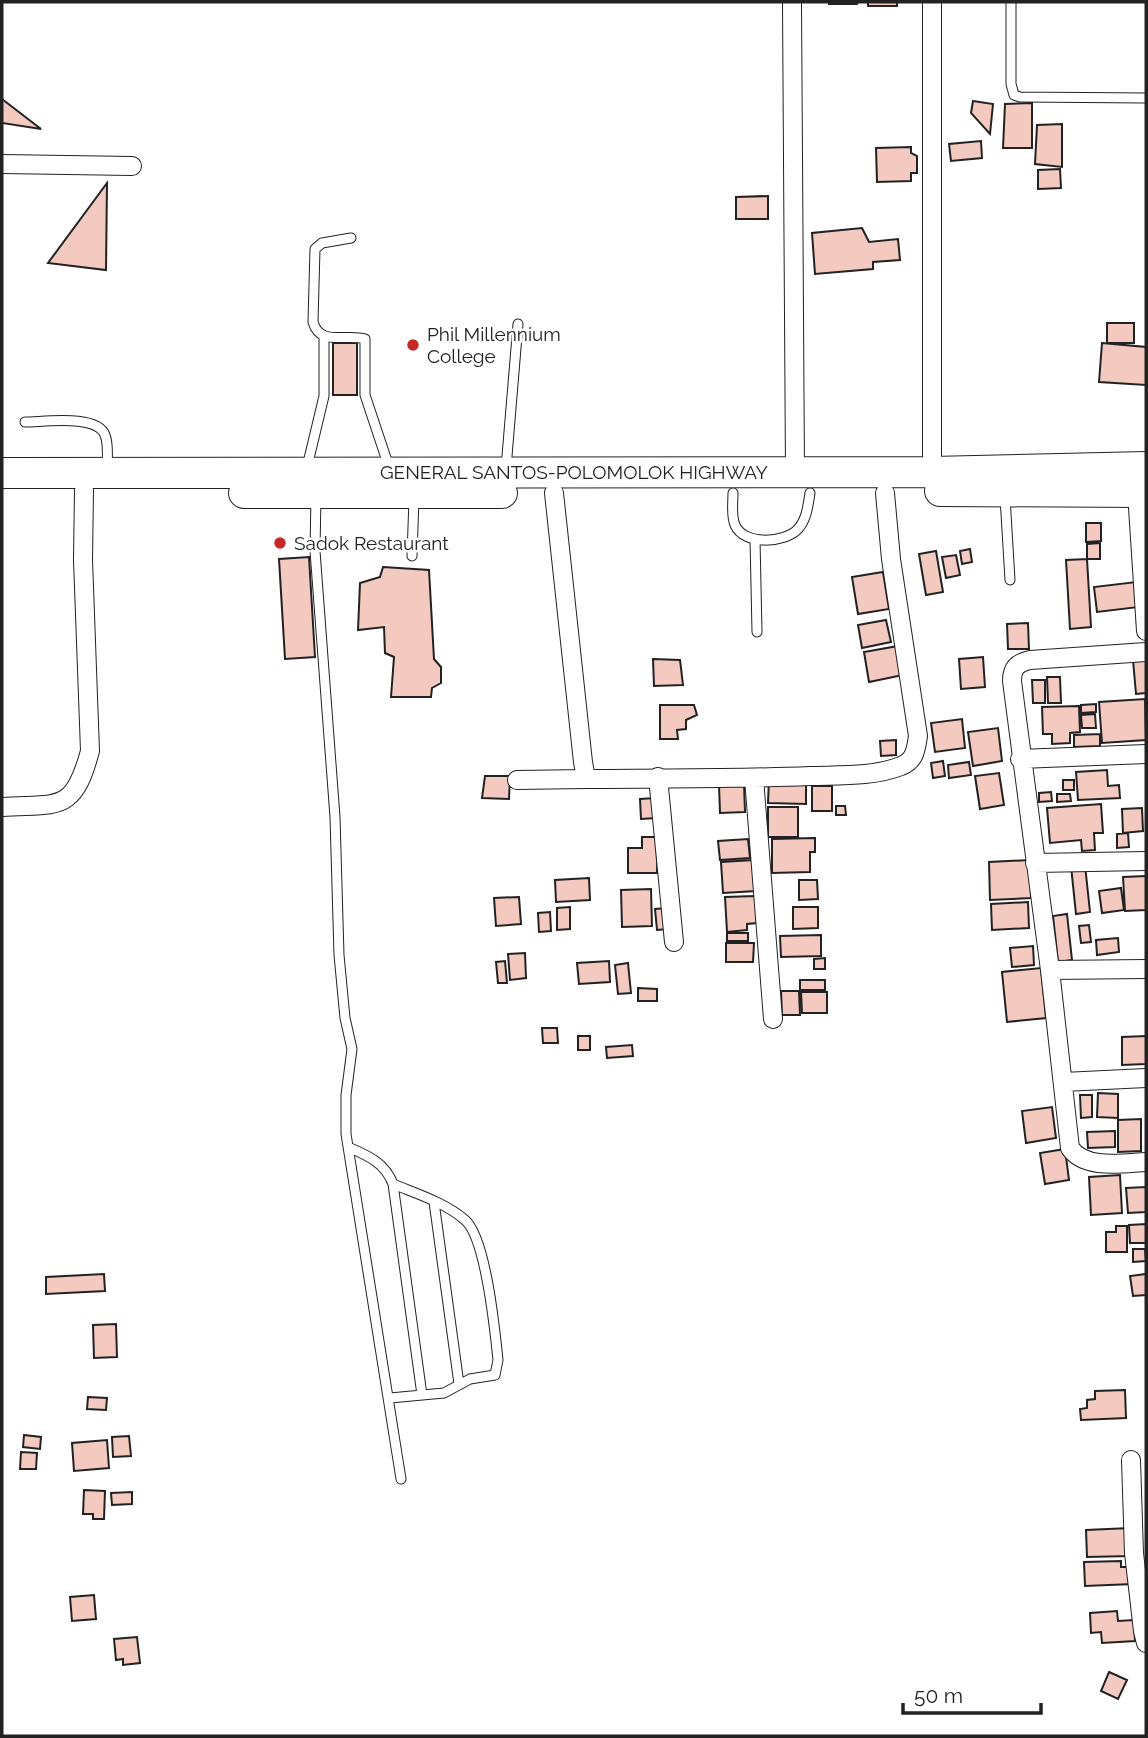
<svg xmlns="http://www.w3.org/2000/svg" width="1148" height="1738" font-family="Raleway,sans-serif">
<rect width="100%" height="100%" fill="#fff"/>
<path fill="#f3c9c0" stroke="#222" stroke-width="2" d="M829,2H858L857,4H829Z
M868,2H897V6H868Z
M2,99L41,129L2,123Z
M973,101L993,104L990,134L971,113Z
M1032,103V148H1003L1005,104Z
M1062,124V167L1035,164L1037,125Z
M981,141L982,158L951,161L949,144Z
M911,147V153L917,156V173H911V181L877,182L876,148Z
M1060,169L1061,188L1038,189V170Z
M107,183L106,270L48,263Z
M768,196V219H736V197Z
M862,228L869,242L898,239L900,260L873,262V269L815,274L812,233Z
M1107,323H1134V343H1107Z
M333,343H357V395H333Z
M1102,343L1146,347V385L1099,382Z
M1086,523H1101V541L1086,542Z
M1100,543V559H1087V544Z
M970,549L972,562L962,564L960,551Z
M936,551L943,592L926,595L919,554Z
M956,555L960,575L946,578L942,557Z
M309,557L315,657L285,659L279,559Z
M1087,559L1091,627L1070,629L1066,560Z
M383,567L429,570L434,659L441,667V683L432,688L431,697H391L394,657L385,653L384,627L358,630L360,583L380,577Z
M883,572L889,609L858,614L852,577Z
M1136,582L1139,607L1097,612L1094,587Z
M886,620L891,642L862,648L858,625Z
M1028,623L1029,649H1008L1007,624Z
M898,646L903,675L869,682L864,652Z
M983,657L985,687L961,689L959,659Z
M1146,658V693L1136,694L1133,660Z
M653,659L680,660L683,685L654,686Z
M1047,677H1060L1061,703H1048Z
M1032,680H1045V703H1033Z
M1145,699L1146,740L1102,743L1099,702Z
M1096,704V712L1081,713V705Z
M660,705H694L697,715L686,720V729L677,730L678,739H660Z
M1079,706L1080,732L1070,733V743L1052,744V734H1043L1042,707Z
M1095,714L1096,728H1082L1081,715Z
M962,719L965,748L935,752L931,723Z
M998,728L1002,761L973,766L968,732Z
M1100,734V746L1074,747V735Z
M896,740V755L881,756L880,741Z
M943,761L945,776L933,778L931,763Z
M969,762L971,775L949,778L948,765Z
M1107,770L1108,786L1119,785L1120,798L1078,800L1076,772Z
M999,773L1004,805L980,809L975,776Z
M485,776H510L509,799L482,798Z
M769,778L806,779V804L768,803Z
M1063,780H1074V790H1063Z
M744,784L745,812L720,813L719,785Z
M812,786H832V811H812Z
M1051,792L1052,801L1039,802V793Z
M1057,794H1070L1071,801L1057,802Z
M655,798L656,818L641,819L640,799Z
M1101,804L1103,833H1094L1095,850L1082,851L1081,840L1050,843L1047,808Z
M836,806H845L846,815H836Z
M768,807H798V837H768Z
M1142,808L1143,831L1123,833L1122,809Z
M1128,833L1129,847L1117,848V834Z
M642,837H658L657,873H628V848H642Z
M815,838V852H810V872L772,873V839Z
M748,839L750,858L720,860L718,841Z
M754,860L756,891L723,893L721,862Z
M1030,860L1031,898L990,900L989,862Z
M1085,865L1090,912L1076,914L1071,866Z
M1146,876V910L1125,911L1123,877Z
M589,878L590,900L556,902L555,880Z
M799,880H817L818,899L799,900Z
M1121,888L1124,910L1102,913L1099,891Z
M651,889L652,926L622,927L621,890Z
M755,896L757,923L747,924V930L727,932L725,897Z
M519,897L521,924L496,926L494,898Z
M1028,902L1029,928L992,930L991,904Z
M570,907V929L557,930V908Z
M793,907H818V928L793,929Z
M667,908L668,929L657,930L655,909Z
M550,912L551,931L539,932L538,913Z
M1067,914L1072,960L1058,962L1053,916Z
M1089,925L1091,942L1081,943L1079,926Z
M727,933H748V941H727Z
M821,935V956L781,957L780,936Z
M1118,938L1119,952L1097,955L1096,940Z
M726,943H754L753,962H726Z
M1033,946L1034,965L1012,967L1010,948Z
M525,953L526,978L510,980L508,954Z
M825,958V969H814V959Z
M505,961L507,983H498L496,962Z
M609,961L610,982L579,984L577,963Z
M628,963L631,993L618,994L615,965Z
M1041,968L1046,1018L1007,1022L1002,972Z
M800,980H825V990H800Z
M638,988L657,989V1001H638Z
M781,991H799L800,1015H782Z
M801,992H827V1013H802Z
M542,1028H557L558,1043H543Z
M578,1036H590V1050H578Z
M1146,1036V1064L1122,1065V1037Z
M632,1045L633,1056L607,1058L606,1047Z
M1098,1093L1118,1094V1118L1097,1117Z
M1080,1095H1092V1117L1081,1118Z
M1052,1107L1056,1138L1026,1143L1022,1111Z
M1141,1119V1151L1118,1152V1120Z
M1115,1131V1147L1088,1148L1087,1132Z
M1065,1149L1069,1180L1045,1184L1040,1153Z
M1120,1175L1122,1213L1091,1215L1089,1177Z
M1146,1187V1212L1128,1213L1126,1188Z
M1146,1224V1243H1130L1129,1225Z
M1116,1226H1127V1252H1106V1232H1116Z
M1133,1249H1145L1146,1261L1133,1262Z
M104,1274L105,1291L46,1294V1277Z
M1146,1274V1295L1133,1296L1130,1276Z
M116,1324L117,1357L94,1358L93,1325Z
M1125,1390L1126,1418L1081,1420L1080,1409L1087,1408V1400L1095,1399V1391Z
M88,1397L107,1398L106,1410L87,1409Z
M24,1435L41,1437L40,1449L23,1447Z
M129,1436L131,1456L113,1457L112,1437Z
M107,1440L109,1468L74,1471L72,1443Z
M21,1452L37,1453L36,1469H20Z
M84,1490L105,1491L104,1519H93V1514H83Z
M132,1492V1504L112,1505L111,1493Z
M1130,1528L1131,1556L1087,1557L1086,1530Z
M1121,1561V1567H1132L1133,1584L1085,1586L1084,1562Z
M94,1595L96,1619L72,1621L70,1597Z
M1117,1611L1118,1621L1134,1620L1135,1641L1102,1643L1101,1632L1091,1633L1090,1613Z
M137,1637L140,1663L123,1665V1659L116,1660L114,1639Z
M1109,1672L1127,1680L1118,1699L1101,1691Z"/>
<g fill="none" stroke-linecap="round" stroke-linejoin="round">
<defs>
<path id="lane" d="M1011,2V84L1014,95L1020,97L1146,98
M351,238L322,243L315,249L313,322C320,347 347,333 365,339V395L389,467
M25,422C44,422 97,414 105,435C109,445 107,459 107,470
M307,467L324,396V338
M506,468L518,324
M733,493C733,503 731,516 735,525C744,546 785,543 798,529C807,519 808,505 810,493
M316,496L315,551L335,817L339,955L345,1018L352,1049L346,1095V1134L401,1479
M1005,497L1010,580
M755,539L757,632
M412,556L414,498
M348,1147C369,1156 385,1163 393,1184L422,1395
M434,1202L459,1384
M390,1398L444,1393L470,1379L495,1375L498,1360C495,1331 486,1238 465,1220C446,1203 417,1194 393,1184"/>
<path id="street" d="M792,2L795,472
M2,164L132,166
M932,472V2
M1137,492L1146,631
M554,493L583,762L586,779H596C667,778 739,779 810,776C840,775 873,777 901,766C915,761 916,749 918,736L891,559L885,493
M1146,652L1030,660C1017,663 1012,668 1012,681L1050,970L1070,1148C1085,1170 1123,1163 1146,1162
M1020,759L1146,754
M658,777L674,942
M754,778L773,1019
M517,780L586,779
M2,807C59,803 73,814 90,751L83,560L84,490
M1035,863L1146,861
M1050,970L1146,969
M1063,1082L1146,1078
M1131,1460L1134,1553L1143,1631L1146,1643"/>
<path id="highway" d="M2,473L932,472L1146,467
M940,491L1146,492
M244,493H502"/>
</defs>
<use href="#lane" stroke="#222" stroke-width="11"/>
<use href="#street" stroke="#222" stroke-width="20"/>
<use href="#highway" stroke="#222" stroke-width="32"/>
<use href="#lane" stroke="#fff" stroke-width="9"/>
<use href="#street" stroke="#fff" stroke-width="18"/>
<use href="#highway" stroke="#fff" stroke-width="30"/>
</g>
<g fill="#c62828" stroke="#fff" stroke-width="2.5">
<circle cx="413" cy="345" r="7"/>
<circle cx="280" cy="543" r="7"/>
</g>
<g text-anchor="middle" stroke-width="5" stroke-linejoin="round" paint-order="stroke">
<g font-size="19" fill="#222" stroke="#fff" text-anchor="start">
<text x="427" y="341">Phil Millennium<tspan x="427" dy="22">College</tspan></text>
<text x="294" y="550">Sadok Restaurant</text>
</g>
<g font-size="19" fill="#222" stroke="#fff">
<text x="574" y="479">GENERAL SANTOS-POLOMOLOK HIGHWAY</text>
</g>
</g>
<rect width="1148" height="1738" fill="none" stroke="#222222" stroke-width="7"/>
<path d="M903 1703v10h138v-10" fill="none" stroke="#222222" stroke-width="3.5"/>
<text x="914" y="1703" font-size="21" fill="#222222" stroke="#ffffff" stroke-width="5" paint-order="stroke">50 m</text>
</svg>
